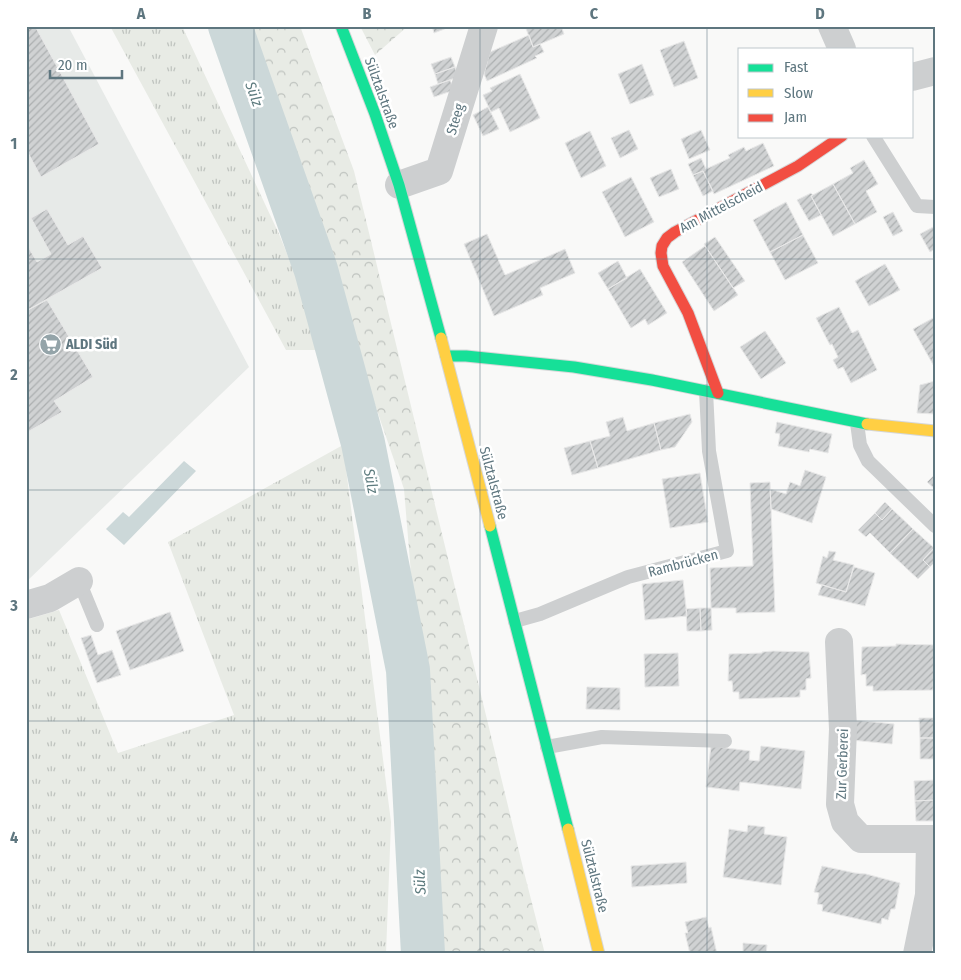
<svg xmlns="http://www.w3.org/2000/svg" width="961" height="980" font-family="'Fira Sans Condensed',sans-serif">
<defs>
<pattern id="grass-tufts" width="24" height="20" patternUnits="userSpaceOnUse" patternTransform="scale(1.25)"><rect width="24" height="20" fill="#e8ebe5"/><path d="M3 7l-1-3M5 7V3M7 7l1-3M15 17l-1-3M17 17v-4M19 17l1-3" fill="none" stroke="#bfc3bf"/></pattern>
<pattern id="forest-crowns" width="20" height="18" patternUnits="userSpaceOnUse" patternTransform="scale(1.25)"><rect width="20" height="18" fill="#e8ebe5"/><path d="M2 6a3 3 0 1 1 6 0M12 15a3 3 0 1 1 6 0" fill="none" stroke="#bfc3bf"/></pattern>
<pattern id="building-hatch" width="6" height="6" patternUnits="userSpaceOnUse" patternTransform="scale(1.25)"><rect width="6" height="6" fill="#d0d2d3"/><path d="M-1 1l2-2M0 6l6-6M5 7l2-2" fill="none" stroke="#acafb0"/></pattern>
</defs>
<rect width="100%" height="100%" fill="#f9f9f8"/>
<path fill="#e7eae8" d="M26,26H68L249,367L26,582Z"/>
<path fill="url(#grass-tufts)" d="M110,26H182L279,234L326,350H286Z
M343,445L391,822L386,954H26V620L59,610L118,753L234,715L168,542Z"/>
<path fill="url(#forest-crowns)" d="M233,26H300L354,171L524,872L545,954H432L430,803L404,489L317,236Z
M360,26H408L375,55Z"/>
<path fill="#ccd8d9" d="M184,461L196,471L124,545L106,529L123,512L129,517Z"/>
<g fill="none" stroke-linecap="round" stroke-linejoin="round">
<path stroke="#ccd8d9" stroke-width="44" d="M230,26L316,270L363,443L408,670L423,954"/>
</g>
<path fill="url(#building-hatch)" stroke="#e8e8e8" d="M26,26H35L99,144L41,177L26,149Z
M432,26H452L434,33Z
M525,26H561L564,34L533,47Z
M529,35L533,47L540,44L544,52L535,56L537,58L487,81L484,74L490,52Z
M684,41L698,78L674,87L660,50Z
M451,57L455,67L435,74L431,64Z
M642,64L654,95L630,104L618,74Z
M455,67L458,77L438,84L435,74Z
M520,74L540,118L510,132L499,108L491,112L483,95L492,91L490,88Z
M450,80L454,90L434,97L430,87Z
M488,107L499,129L483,136L473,115Z
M629,130L638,149L620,158L611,138Z
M701,130L710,150L689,159L681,139Z
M590,131L606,166L581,178L565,143Z
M763,143L774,166L714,194L703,171L693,175L688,164L701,158L706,169L730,158L728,155L744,147L746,151Z
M864,160L878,184L866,191L877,212L855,224L833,184L853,173L850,168Z
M671,169L679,189L659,197L650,178Z
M703,171L713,191L703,196L693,175Z
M631,177L654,222L625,237L602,192Z
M833,184L855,224L833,236L811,196Z
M811,193L813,195L811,196L821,215L809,221L797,200Z
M786,202L803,235L770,252L753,220Z
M47,209L68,245L83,236L102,268L26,311V243L37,262L51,254L31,218Z
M893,212L903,231L893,236L883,217Z
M935,226V249L930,252L920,234Z
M487,234L505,275L565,249L575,273L540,288L543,295L494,316L464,244Z
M803,235L818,263L785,280L770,252Z
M715,237L745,281L733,288L704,244Z
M705,246L738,295L714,311L682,262Z
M618,261L627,278L608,289L598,273Z
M885,264L900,290L869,306L855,281Z
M640,269L667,313L648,325L645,319L631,328L608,289Z
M47,300L93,377L54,401L62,412L26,433V311Z
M839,307L852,333L858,330L877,370L851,383L843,367L838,369L833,360L838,357L832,344L830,345L816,318Z
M935,317V368L913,329Z
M765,331L786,363L761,379L740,347Z
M935,381V414L917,413L920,385Z
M690,414L692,422L675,447L661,450L654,423Z
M623,417L627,431L654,423L661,450L598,468L590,441L610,436L606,422Z
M777,422L832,434L828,453L810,449L809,452L778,446L780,434L775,433Z
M590,441L598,468L572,475L564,448Z
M805,470L826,477L812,523L771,509L770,489L786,494L790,482L800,486Z
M700,473L708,522L670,528L662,479Z
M935,474V489L927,482Z
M770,482L775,612L736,613V608H711L710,568L753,566L750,483Z
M885,502L892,509L882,520L875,513Z
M892,509L913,529L890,553L870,533L866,537L858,530L875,513L882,520Z
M913,529L934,548L923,560L930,567L918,579L890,553Z
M934,548L935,562L930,567L923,560Z
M829,551L836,552L833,560L854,565L846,592L816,583L823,556L827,558Z
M854,567L875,573L865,606L818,595L822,585L846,592Z
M683,580L687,616L645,620L642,584Z
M700,608H711L712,630L701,631Z
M700,608L701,631H687L686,609Z
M170,612L184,651L130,670L116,631Z
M91,635L98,655L112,650L121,675L97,683L81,638Z
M896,644L935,645L933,690L873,691V686H866V674L861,675L862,647L896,646Z
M773,651L809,652L811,678L806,679V690H800V697L739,699V692H733L732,681H728L729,654L762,653V652Z
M678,653L679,686L645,687L644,654Z
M587,687L620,688V710L586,709Z
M919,718H935V738H920Z
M853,720L894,724L892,744L851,740Z
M920,738H935V759H920Z
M711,746L750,751L749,760L759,761L761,746L805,751L801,789L740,782L739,791L706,787Z
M935,780V800L915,801L914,781Z
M935,800V821H916L915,801Z
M748,825L765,827L764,834L787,837L781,885L723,877L729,829L747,832Z
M686,862L687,883L632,887L631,866Z
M822,866L855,873L866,874L900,883L895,909H891L888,920L882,918L881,924L822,911L823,905L817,904L819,893L814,892Z
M706,917L709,928L711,927L717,954H690L685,933H688L685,922Z
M743,943L767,945L766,954H743Z"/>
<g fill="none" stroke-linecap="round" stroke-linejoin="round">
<defs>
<path id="fast" d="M341,26L375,114L399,185L441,338
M446,356H466L574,367L652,380L867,424
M490,526L568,829"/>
<path id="slow" d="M441,338L490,526
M867,424L935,431
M568,829L599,954"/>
<path id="jam" d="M718,393L688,313L663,266L661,253L662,246L667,238L675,232L798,166L842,136"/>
</defs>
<use href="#fast" stroke="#d6d7d8" stroke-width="13"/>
<use href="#slow" stroke="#d6d7d8" stroke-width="13"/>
<use href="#jam" stroke="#d6d7d8" stroke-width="13"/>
<path stroke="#cdcfd0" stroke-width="14" d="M873,136L917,206L935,207
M857,423L860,445L868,461L935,526
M79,581L97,625
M515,621L540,614L628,577L727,551L709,451L706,391
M547,747L602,737L725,741"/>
<path stroke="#cdcfd0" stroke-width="28" d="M832,26L842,49
M912,77L935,71
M399,185L439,171L484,26
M26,605L50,598L79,581
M839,642L843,729L840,804L845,822L861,839H935
M917,954L929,895L930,839"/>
<use href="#fast" stroke="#16e098" stroke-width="11"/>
<use href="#slow" stroke="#ffcf43" stroke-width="11"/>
<use href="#jam" stroke="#f24e42" stroke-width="11"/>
</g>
<path fill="none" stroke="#5e767f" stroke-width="1" stroke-opacity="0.55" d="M254,26V954M480,26V954M707,26V954M26,259H935M26,490H935M26,721H935"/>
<defs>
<symbol id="supermarket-disc" viewBox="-11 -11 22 22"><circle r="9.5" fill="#94a4a9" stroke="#fff"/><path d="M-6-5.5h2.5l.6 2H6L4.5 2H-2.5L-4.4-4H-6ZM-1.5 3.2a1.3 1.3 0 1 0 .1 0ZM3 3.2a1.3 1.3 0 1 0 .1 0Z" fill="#fff"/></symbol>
</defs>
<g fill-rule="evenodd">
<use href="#supermarket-disc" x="38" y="332" width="25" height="25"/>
</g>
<g text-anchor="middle" stroke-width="5" stroke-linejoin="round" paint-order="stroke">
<g font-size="14" fill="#5e767f" stroke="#fff">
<text transform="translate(382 93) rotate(70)" y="5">Sülztalstraße</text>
<text transform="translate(455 119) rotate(-73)" y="5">Steeg</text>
<text transform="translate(721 207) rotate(-28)" y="5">Am Mittelscheid</text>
<text transform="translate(494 483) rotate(75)" y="5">Sülztalstraße</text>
<text transform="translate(683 563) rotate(-15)" y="5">Rambrücken</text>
<text transform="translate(842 764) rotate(-88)" y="5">Zur Gerberei</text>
<text transform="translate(595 876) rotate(76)" y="5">Sülztalstraße</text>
</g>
<g font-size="14" font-weight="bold" fill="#5e767f" stroke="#fff" text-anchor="start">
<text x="66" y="349">ALDI Süd</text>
</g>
<g font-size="15" font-style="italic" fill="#5d7b7e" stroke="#fff">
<text transform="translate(254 94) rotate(70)" y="5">Sülz</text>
<text transform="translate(371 481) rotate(79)" y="5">Sülz</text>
<text transform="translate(420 882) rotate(-93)" y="5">Sülz</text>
</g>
</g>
<rect width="961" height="980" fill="none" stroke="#ffffff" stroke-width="55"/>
<rect x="738" y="48" width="175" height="90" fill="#ffffff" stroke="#bfc8cc"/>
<rect x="748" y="64" width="25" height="8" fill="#16e098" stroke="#bfc8cc"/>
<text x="784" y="72" font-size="15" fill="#5e767f">Fast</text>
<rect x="748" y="89" width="25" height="8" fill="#ffcf43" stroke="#bfc8cc"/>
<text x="784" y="98" font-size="15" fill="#5e767f">Slow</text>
<rect x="748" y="114" width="25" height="8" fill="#f24e42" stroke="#bfc8cc"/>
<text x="784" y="122" font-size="15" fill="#5e767f">Jam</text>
<path d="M50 70v8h72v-8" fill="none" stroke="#5e767f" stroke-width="2.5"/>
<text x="58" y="70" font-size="15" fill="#5e767f" stroke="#ffffff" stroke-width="4" paint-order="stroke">20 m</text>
<rect x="28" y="28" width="906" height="924" fill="none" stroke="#5e767f" stroke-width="2"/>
<g font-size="16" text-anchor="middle" font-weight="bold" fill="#5e767f">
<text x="141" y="19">A</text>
<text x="367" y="19">B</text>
<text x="594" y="19">C</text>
<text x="820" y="19">D</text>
<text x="14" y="149">1</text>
<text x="14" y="380">2</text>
<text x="14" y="611">3</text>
<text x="14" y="843">4</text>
</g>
</svg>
